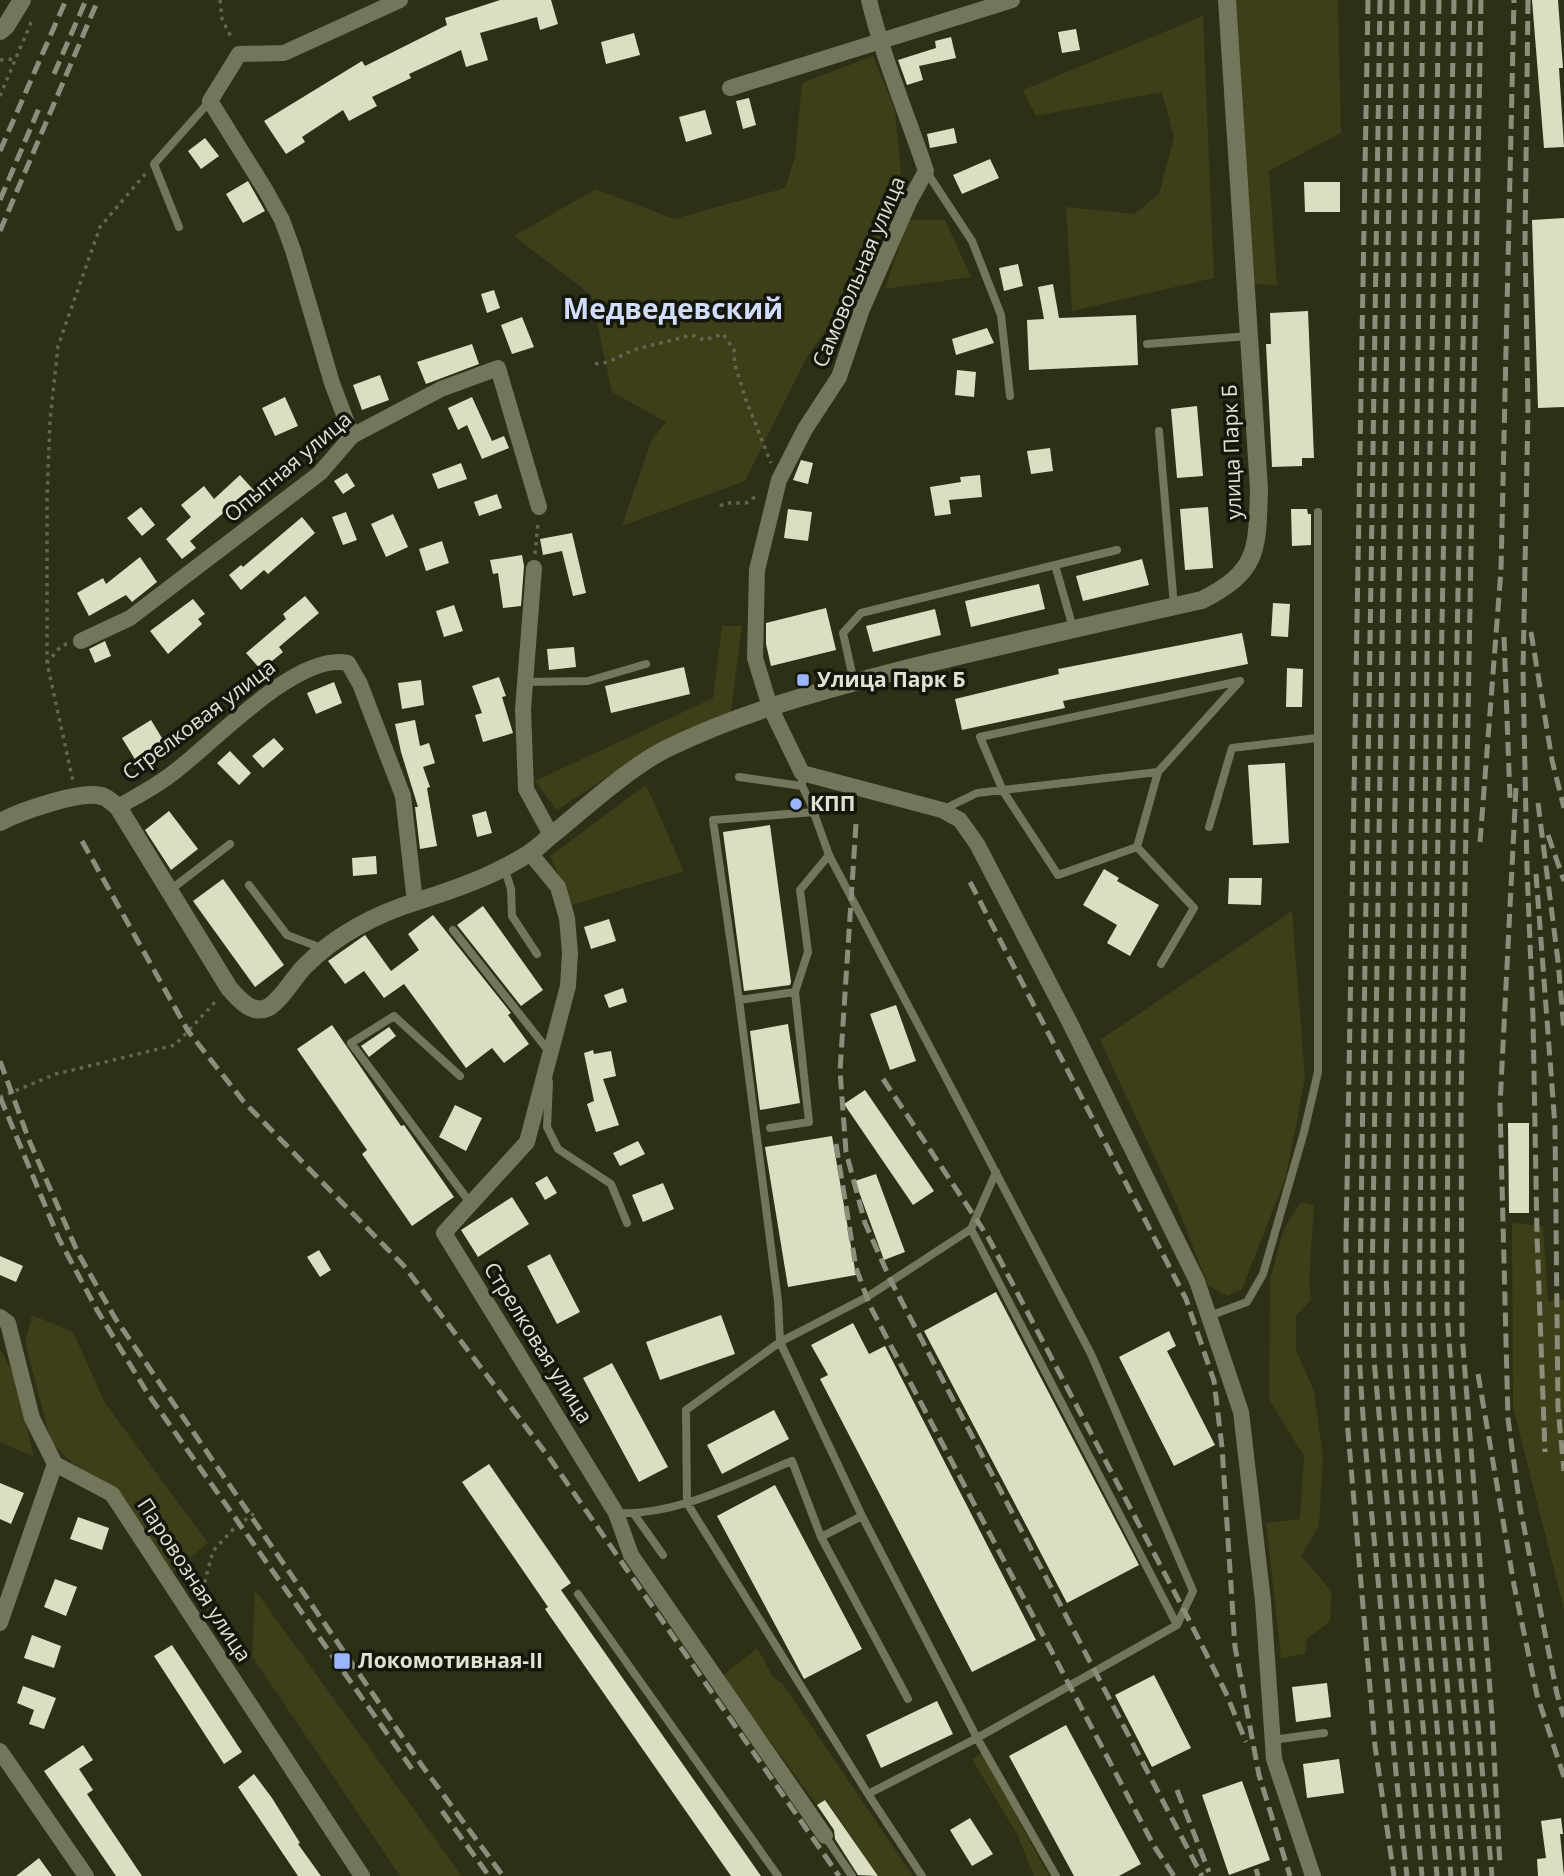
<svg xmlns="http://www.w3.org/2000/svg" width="1564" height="1876" font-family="'Open Sans',sans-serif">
<rect width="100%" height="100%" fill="#2d2f17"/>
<path fill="#3c3f18" d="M1230,0H1338L1341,133L1269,171L1277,285L1250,284Z
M1203,16L1214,278L1072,311L1066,207L1134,214L1159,194L1174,137L1162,92L1036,116L1023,90Z
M873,56L895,110L901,172L868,275L808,355L745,481L622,526L651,441L666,422L612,392L591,295L514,236L596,189L674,219L785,188L795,157L802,83Z
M908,220H945L971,277L885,289Z
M722,626H742L731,711L649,750L557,810L535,781L713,698Z
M646,785L684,871L572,905L550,856Z
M1292,911L1305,1078L1286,1177L1242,1289L1227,1296L1208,1285L1176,1203L1100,1040Z
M1301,1202L1314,1205L1309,1282L1311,1300L1296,1316V1350L1314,1391L1323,1457L1319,1526L1301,1556L1332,1592L1330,1621L1307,1639L1305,1654L1281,1658L1266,1523L1300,1519L1304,1456L1269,1400L1270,1280L1284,1228Z
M1512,1223L1543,1226L1548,1301L1564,1300V1609L1513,1407Z
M32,1315L73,1332L105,1403L208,1543L173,1572L119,1494L70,1461L51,1442L25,1342Z
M0,1349L12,1371L34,1457L0,1442Z
M255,1590L462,1876H400L252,1656Z
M757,1648L774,1678L783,1684L913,1876H878L826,1800L817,1805L722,1676Z
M982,1753L1049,1876H1034L1017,1834L972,1759Z"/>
<path fill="#dbdfc1" d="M500,0H551L558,24L540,30L537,17L480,33L488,60L466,67L461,50L409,74L411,78L372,97L377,106L349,121L343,110L302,137L305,142L286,154L264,121L362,61L365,66L447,25L445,18Z
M1532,0H1558L1563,68H1559L1564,147L1544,148Z
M1076,29L1080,50L1062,53L1058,32Z
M634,33L640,55L606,64L601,42Z
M951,37L956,58L919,66L923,80L907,85L898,60L936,48L935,41Z
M749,98L756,125L743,129L736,101Z
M705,110L712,134L686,142L679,117Z
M954,128L957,143L930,148L927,134Z
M205,138L219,156L201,169L188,151Z
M990,159L999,178L962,194L953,175Z
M248,181L265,211L243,223L226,194Z
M1304,182H1340V212H1305Z
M1564,218V407L1538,408L1532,220Z
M1018,264L1023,286L1004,291L999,268Z
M1053,284L1059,318L1136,315L1138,365L1029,370L1027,320L1044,319L1038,287Z
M494,290L500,308L487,313L481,294Z
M1308,311L1314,458H1302V466L1272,467L1266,344H1271L1270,313Z
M522,317L534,347L512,354L501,325Z
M987,328L994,343L956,355L952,339Z
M472,344L479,364L426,384L417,362Z
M957,370L976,372L974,397L955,395Z
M380,375L389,400L362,410L353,385Z
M285,397L298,426L275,436L262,408Z
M472,397L492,441L504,436L509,448L482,459L467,425L458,430L448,408Z
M1197,406L1203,476L1177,478L1171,409Z
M1050,448L1053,471L1031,474L1027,451Z
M801,460L813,463L808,484L793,480Z
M461,463L467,479L438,489L432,474Z
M347,473L355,486L343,494L334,481Z
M240,475L258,495L245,507L239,500L190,541L196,548L182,559L166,539L191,517L181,505L204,486L214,499Z
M980,475L982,497L949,500L951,514L935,516L930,487L961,482L960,477Z
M497,494L502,508L479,516L474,502Z
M141,507L155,525L142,536L127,518Z
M1208,507L1213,568L1185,570L1180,509Z
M788,509L812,512L808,541L784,538Z
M1291,509H1307L1308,514H1311V545L1292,546Z
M346,512L357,540L343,545L332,517Z
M393,514L408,547L386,557L371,524Z
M302,517L315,533L268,574L264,570L241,590L229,575L241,565L243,567Z
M572,533L586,593L573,596L562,551L543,555L540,539Z
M442,541L449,563L426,571L419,549Z
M522,555L524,566L521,606L503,608L498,573L493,574L490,560Z
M140,557L157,582L132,602L126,595L89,616L77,593L103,578L106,584Z
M1142,559L1149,585L1083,601L1076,576Z
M1039,584L1045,609L971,627L965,601Z
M305,596L319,613L279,647L283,652L261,670L246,653L286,619L283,614Z
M193,599L205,614L198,619L202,624L168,654L150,631Z
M1273,603L1290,604L1288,637L1271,636Z
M454,605L463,631L444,637L436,611Z
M826,608L836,650L771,666L766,644V623Z
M935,609L941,635L873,652L866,626Z
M1242,633L1248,664L1063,701L1065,708L962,730L955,699L1059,674L1058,669Z
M105,641L111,656L95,663L89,649Z
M574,647L576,667L549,670L547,649Z
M684,667L690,694L611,713L605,686Z
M1287,668L1303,669L1302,707H1286Z
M499,677L506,696L502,697L513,733L483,742L475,715L482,713L472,686Z
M421,680L424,705L402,709L398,683Z
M334,682L342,703L316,714L307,693Z
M151,720L165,743L136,761L122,738Z
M415,720L420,746L429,743L435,763L423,767L430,787L427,788L437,846L420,849L415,807H418L401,752L395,724Z
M274,738L284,749L263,768L252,756Z
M230,751L251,773L239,785L217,763Z
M1285,763L1289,843L1253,845L1248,765Z
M169,811L198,849L171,870L145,830Z
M486,811L492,833L477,837L472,815Z
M770,825L791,982L790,985L744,991L723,832Z
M376,856L377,874L353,876L352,858Z
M1104,869L1119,878L1117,881L1159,905L1130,956L1107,943L1117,925L1083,905Z
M1229,878H1262L1261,905L1228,904Z
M223,879L284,965L255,987L193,901Z
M483,906L543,990L521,1006L457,925Z
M433,915L511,1013L508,1015L529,1044L504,1063L492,1048L466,1068L404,984L384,998L364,971L345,984L328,961L365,935L391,971L419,950L408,934Z
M609,919L616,941L591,949L584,927Z
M623,988L627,1002L609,1008L604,995Z
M896,1005L916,1061L890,1070L870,1014Z
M788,1024L800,1103L760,1110L750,1031Z
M332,1025L401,1126L404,1125L454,1197L412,1226L362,1154L367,1150L297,1049Z
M389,1027L396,1036L369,1057L361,1046Z
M593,1050L594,1054L611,1051L616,1076L603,1079L619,1125L596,1132L587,1104L594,1101L584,1053Z
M865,1090L934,1191L913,1205L844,1104Z
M455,1105L482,1118L466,1151L439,1137Z
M1508,1123H1529V1213H1509Z
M832,1136L856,1275L788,1287L765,1147Z
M638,1141L645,1154L620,1166L613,1153Z
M876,1174L905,1252L884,1260L855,1181Z
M547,1176L557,1193L545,1200L535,1183Z
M663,1183L674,1209L643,1222L632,1195Z
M512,1197L529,1224L478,1257L461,1230Z
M319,1250L331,1270L320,1277L307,1257Z
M550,1254L580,1312L557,1324L527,1266Z
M0,1256L23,1266L16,1282L0,1275Z
M996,1292L1139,1565L1067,1603L924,1331Z
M721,1315L735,1354L660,1380L646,1342Z
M853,1323L869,1354L885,1346L1036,1640L972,1672L820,1379L828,1375L811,1345Z
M1169,1331L1176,1346L1167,1351L1215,1445L1174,1466L1119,1357Z
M612,1363L668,1467L639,1482L583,1378Z
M774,1410L789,1439L722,1474L707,1445Z
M489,1464L571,1583L561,1590L761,1876H731L545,1609L548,1607L462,1482Z
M0,1483L24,1493L11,1524L0,1519Z
M775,1485L862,1649L804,1679L717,1516Z
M78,1517L109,1528L102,1550L70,1539Z
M55,1579L77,1587L66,1616L44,1607Z
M32,1635L61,1646L54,1668L24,1658Z
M172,1645L242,1752L224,1764L154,1656Z
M1154,1675L1191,1748L1152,1767L1115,1695Z
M1327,1683L1331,1717L1296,1722L1292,1687Z
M23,1686L56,1698L44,1729L29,1724L34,1710L17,1703Z
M937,1701L953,1734L881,1768L866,1735Z
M1066,1725L1141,1864L1119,1876H1074L1009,1756Z
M83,1745L93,1760L79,1769L93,1790L87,1794L142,1876H116L44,1771Z
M1339,1759L1344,1793L1307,1798L1303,1764Z
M254,1774L272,1798L300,1843L298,1844L321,1876H298L238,1787Z
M1242,1781L1270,1860L1229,1875L1202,1795Z
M825,1800L878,1876L858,1875L835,1839L834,1830L817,1805Z
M970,1818L993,1854L972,1866L950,1830Z
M1561,1818L1563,1834H1560L1564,1876H1538L1537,1859L1546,1858L1541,1821Z
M39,1858L52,1876H16Z"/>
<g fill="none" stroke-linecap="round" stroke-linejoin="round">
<path stroke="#646651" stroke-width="3.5" stroke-dasharray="3.5 5" stroke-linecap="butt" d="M220,0L222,19L232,39
M0,60L15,59
M0,96L32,20
M595,364L608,362L633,350L692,335L704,340L723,334L734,350L735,365L746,400L771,463
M720,506L726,503H746L759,494
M535,554L538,523
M67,644L62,645L47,663L73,781
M47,663V498L50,421L58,346L100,227L146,173
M0,1097L56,1074L175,1045L217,1000
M200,1599L213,1551L235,1527L255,1513"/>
<path stroke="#73765b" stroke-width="8" d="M926,171L972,241L1001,315L1010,396
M179,227L154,164L210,101
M1147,344L1249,336
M1159,431L1174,606
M1055,565L1117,550
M525,682L588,681L646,664
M854,682L843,633L861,613L1055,565L1073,628
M1158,772L1137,847L1058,875L1003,791L980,737L1240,681
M802,773V786L810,802L829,855L1091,1354L1193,1591L1177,1625
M739,777L802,786
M942,810L977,793L1158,772L1240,681
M814,812L713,820L739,1000L778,1301L780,1342L862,1516L977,1738L868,1794
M1209,827L1232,748L1317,738
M1137,847L1194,908L1161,964
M504,867L511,889L512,916L537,954
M249,885L287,935L324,949
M169,891L230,844
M453,930L551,1054
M739,1000L795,992
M460,1076L394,1016L351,1043L471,1204
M549,1082L547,1127L558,1149L611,1184L627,1223
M770,1128L809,1122L795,992L808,952L800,890L829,855
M971,1229L996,1172
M1209,1316L1247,1302L1263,1274L1304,1132L1318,1072V512
M616,1513C677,1516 737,1483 792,1461L821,1537L908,1699
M634,1514L663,1555
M821,1537L862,1516
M578,1594L778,1876
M1272,1740L1324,1733
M825,1836L852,1876
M922,1876L868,1794L687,1503L686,1410L780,1342L867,1297L971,1229L1177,1625L977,1738L1056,1876"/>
<path stroke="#73765b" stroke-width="16" d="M869,0C883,58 907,114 926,171L909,202L862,309L839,377L805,429L779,480L757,570L755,658L770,707L802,773L942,810L960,820L977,844L1070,1023L1197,1281L1241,1412L1263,1601L1274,1759L1313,1876
M730,88L1012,0
M352,436L332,383L293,250L282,220L266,191L210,101L239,54L284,53L400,0
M534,568L523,709L526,789L551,835
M81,641L130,618L320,473L352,436L441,389L498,368L539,507
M118,807C135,797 153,788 169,776C210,747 296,651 348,663L360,684L403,796L415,902
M530,853L558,887L567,918L570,953L568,986L527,1142L444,1233L616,1513L631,1555L825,1836
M0,1317L8,1323L32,1418L55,1464L112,1494L362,1876
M0,1623L55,1464
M0,1751L86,1876"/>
<path stroke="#73765b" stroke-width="18" d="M0,31L6,26L22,0
M0,822C19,812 85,788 104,797C109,799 114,804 118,807L229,988C239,999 252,1016 269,1007C282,999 294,977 305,966C336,935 376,914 418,901C456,889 493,876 528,854C537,849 545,840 553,834C586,807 630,767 666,749C743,711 827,689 909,668C1006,644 1104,622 1202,600C1260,571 1257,548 1259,489L1227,0"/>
<path stroke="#8c8e7b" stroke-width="5" stroke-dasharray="14 7" stroke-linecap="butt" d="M1368,0L1346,1242L1347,1420L1375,1746L1394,1876
M1380,0L1359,1347C1362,1422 1370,1495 1377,1569C1387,1672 1395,1774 1407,1876
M1392,0L1372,1286L1374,1360L1422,1876
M1407,0L1401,489L1386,1274L1390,1372L1437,1876
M1423,0L1404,1333L1414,1480L1451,1876
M1439,0L1429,496L1419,1310L1424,1419L1464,1876
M1454,0L1433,1093V1321L1438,1448L1466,1731L1477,1876
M1470,0L1448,1086L1447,1311L1470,1638L1492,1876
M1481,0L1461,1103L1462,1334L1492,1716L1500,1866
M1528,0L1525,243L1528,409L1523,671L1527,868L1533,1018L1537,1236L1545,1452
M54,74L86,0
M0,151L66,0
M0,200L40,106
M0,231L98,0
M1531,632L1552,760L1564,808
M1504,637L1510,798
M1516,788L1500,1105L1508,1419L1520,1507L1557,1694L1564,1717
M1538,803L1558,961L1564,1031
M856,824L840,1071L846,1152L865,1223L891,1281L1202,1876
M1548,835L1564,881
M82,841L188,1031L244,1102L404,1266L551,1460L839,1876
M1480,842L1501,570L1514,0
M1536,874L1555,1126L1558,1408L1564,1471
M970,882L1186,1299L1214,1381L1222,1447L1235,1647L1259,1775L1290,1876
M0,1061L29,1140L78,1253L115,1318L423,1767L503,1876
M883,1079L988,1237L1188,1618L1226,1693L1246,1742
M0,1097L59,1239L97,1310L148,1394L412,1769
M836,1144L856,1268L870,1306L1154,1846L1174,1876
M1478,1374L1514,1585L1537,1695L1564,1777
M1177,1790L1209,1872
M442,1811L489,1876
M1256,1869L1258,1876"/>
</g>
<g fill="#9ab5fd" stroke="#15160c" stroke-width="2.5">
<rect x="796" y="673" width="14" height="14" rx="3.5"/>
<circle cx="796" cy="804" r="7"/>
<rect x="333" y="1652" width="18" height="18" rx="3.5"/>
</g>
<g text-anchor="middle" stroke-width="7" stroke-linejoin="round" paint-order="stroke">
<g font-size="21" fill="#e0e2d3" stroke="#15160c">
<text transform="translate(859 272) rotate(-67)" y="7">Самовольная улица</text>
<text transform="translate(1232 452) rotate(-92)" y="7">улица Парк Б</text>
<text transform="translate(288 467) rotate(-40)" y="7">Опытная улица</text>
<text transform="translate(199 720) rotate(-37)" y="7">Стрелковая улица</text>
<text transform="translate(538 1343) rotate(58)" y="7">Стрелковая улица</text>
<text transform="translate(194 1580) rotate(57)" y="7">Паровозная улица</text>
</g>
<g font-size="21" font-weight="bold" fill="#e0e2d3" stroke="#15160c" text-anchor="start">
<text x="817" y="687">Улица Парк Б</text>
<text x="810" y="811">КПП</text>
<text x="358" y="1668">Локомотивная-II</text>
</g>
<g font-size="28" font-weight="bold" fill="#d2ddf9" stroke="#15160c">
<text x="673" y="319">Медведевский</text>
</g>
</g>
</svg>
